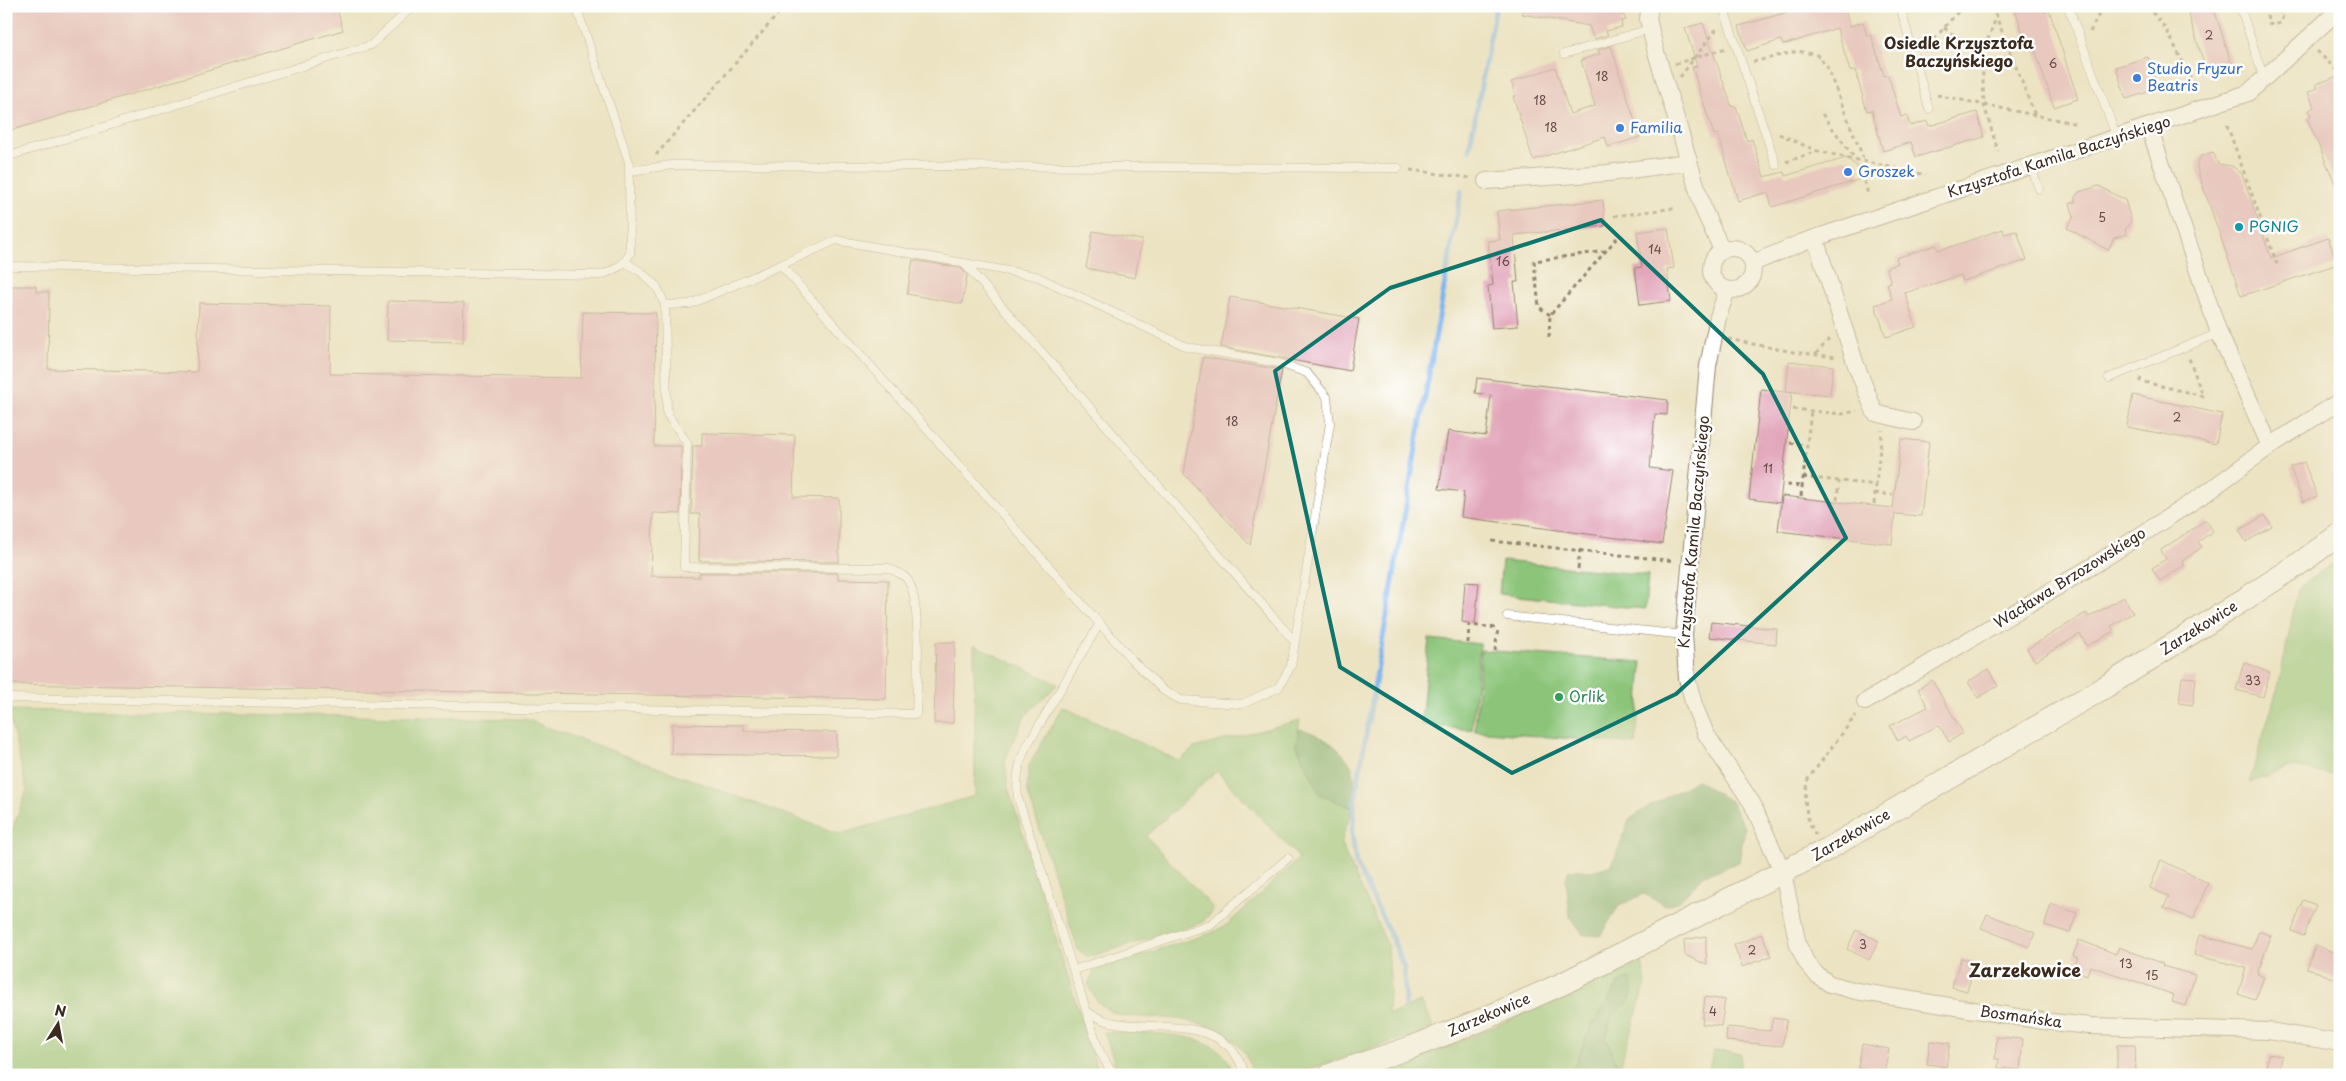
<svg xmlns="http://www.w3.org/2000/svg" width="2346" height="1081" font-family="'Playpen Sans',sans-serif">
<rect width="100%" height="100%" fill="#fff"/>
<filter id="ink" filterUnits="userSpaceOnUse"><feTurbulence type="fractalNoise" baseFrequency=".02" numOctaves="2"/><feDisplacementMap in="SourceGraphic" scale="10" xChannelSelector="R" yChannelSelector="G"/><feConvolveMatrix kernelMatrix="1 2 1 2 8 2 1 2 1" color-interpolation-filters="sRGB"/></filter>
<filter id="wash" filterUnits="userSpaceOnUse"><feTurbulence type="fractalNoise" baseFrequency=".0096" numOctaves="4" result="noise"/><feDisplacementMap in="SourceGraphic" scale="20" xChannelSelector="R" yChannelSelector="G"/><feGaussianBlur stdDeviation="1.12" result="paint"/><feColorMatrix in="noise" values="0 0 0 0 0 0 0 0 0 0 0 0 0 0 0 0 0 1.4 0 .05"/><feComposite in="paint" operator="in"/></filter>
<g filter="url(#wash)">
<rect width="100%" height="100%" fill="#ece3c3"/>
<path fill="#8cc579" stroke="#64784c" d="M2340,558V776L2294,767L2249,783L2279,683L2298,588Z
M1502,561L1648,575L1645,609L1499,594Z
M1429,639L1480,644L1472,730L1421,725Z
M974,645L1058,684L1025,716L1005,760L1008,787L1099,1075H6V845L27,791L8,710L525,719L840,834L975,796Z
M1481,650L1642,662L1636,744L1475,731Z
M1063,707L1179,761L1194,748L1300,720L1296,744L1320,793L1352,808L1341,844L1388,946L1390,977L1388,1015L1421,1002L1434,1028L1292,1075H1256C1249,1068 1249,1058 1243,1051C1213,1014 1166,1019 1123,1016C1105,1012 1094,1001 1088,984L1094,970L1211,933L1228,924L1299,858L1217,771L1146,836L1214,909L1202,923L1088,957L1078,950L1027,790L1029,765Z
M1642,961L1646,983L1619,1069L1606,1038C1608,1032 1609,1020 1613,1015C1625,999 1635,1006 1631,978L1620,982L1591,1027L1574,1067L1560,1075H1370L1441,1050Z
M1104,1032C1139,1034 1215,1027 1231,1066L1222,1075H1130L1115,1064Z
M1713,1051L1741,1053L1739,1075H1708Z"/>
<path fill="#71aa69" stroke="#566a44" d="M1299,729C1319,732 1353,754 1354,777C1355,787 1353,798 1352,808L1320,794L1296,744Z
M1697,780L1731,802L1745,828L1739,862L1705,875L1678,902L1664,905L1644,894L1619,906L1600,936L1583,935L1570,917L1566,879L1569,869L1592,871L1612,865L1629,820L1638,813Z
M1631,978L1633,993L1626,1005L1612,1015L1606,1038L1619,1069L1618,1075H1560L1574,1067L1591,1027L1620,982Z"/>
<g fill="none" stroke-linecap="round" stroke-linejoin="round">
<path stroke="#7eb5ee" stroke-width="5" d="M1469,150L1496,6
M1405,1007L1404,968L1393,940L1356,863L1352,833L1355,798L1461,191
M1429,1074V1075"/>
</g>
<g id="blocks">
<path fill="#e2a6ba" d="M6,6H336L343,30L9,131L6,120Z
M1523,6H1619L1626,20L1621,21L1622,27L1606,31L1608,35L1594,39L1589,26L1522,14Z
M1798,6H1844L1850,26L1863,22L1867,36L1871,35L1884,76L1888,75L1901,117L1907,115L1910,126L1927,121L1929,126L1977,112L1984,137L1916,157L1911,142L1883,151L1872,110L1867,111L1855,70L1850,71L1837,28L1783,45L1781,40L1747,51L1739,26L1788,12L1787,10Z
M2014,6H2042L2044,12L2049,10L2078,99L2054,107L2031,38L2025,40Z
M2186,6H2213L2232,65L2207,73Z
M1703,23L1732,107L1736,106L1747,141L1752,139L1764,177L1784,172L1785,176L1846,158L1857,166L1861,179L1772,207L1768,192L1738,201L1718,134L1714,135L1692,67L1697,66L1685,28Z
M1611,46L1640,137L1608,147L1605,137L1533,160L1513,96H1516L1511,82L1555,67L1570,114L1595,106L1581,60L1600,54L1598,50Z
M2148,57L2158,89L2126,99L2116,67Z
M2336,77L2340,88V195L2307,118L2311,116L2309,110L2314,107L2308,92L2318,88L2316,84Z
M2213,152L2218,164L2232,166L2242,174L2271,258L2328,238L2338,264L2241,296L2197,169V163L2201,156Z
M2099,186L2125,200L2131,220L2129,226L2125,229L2127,234L2114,238L2108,250L2067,228L2074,216L2070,204L2075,202V197L2079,192Z
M1603,200L1605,226L1514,235L1518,282H1514L1518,326L1492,328L1488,286L1493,285L1488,241L1500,240L1497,211Z
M1668,228L1674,268L1667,269L1671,301L1640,305L1635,268L1642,267L1637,232Z
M2003,229L2004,234L2017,231L2027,260L1963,281L1961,275L1905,293L1916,327L1886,337L1875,305L1892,299L1887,284L1891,282L1886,268L1898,263L1896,258L1936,245L1938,250L1950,247Z
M1093,231L1142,240L1135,278L1086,268Z
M913,260L961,268L967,275L962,304L907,294Z
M6,286H36V292H49L48,369L197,372L199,303L331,306L330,374L581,378L583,312L656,313L654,446H681L680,514L653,513L651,576L699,577V573H838V579L888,580L886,699L6,684Z
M1230,297L1359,319L1350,371L1221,347Z
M388,301L464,303L463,342L387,340Z
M1203,357L1282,370L1250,545L1184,474Z
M1789,361L1833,366L1830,395L1786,391Z
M1477,378L1668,400L1667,415L1655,414L1650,468L1673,471L1662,544L1461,517L1464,492L1439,489L1448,431L1486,436L1491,395L1475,393Z
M1761,389L1792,393L1780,503L1749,499Z
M2133,395L2222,414L2216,444L2127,427Z
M702,433L795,435L793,497L839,498V562L699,561L700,514H691L693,446H702Z
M1901,439L1929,442L1921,516L1895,514L1892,544L1778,531L1782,496L1893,508Z
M2304,462L2317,496L2303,502L2290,467Z
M2265,515L2272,527L2246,542L2239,530Z
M2206,520L2213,531L2198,542L2202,547L2182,561L2185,565L2160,581L2152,568L2166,559L2161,550Z
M1465,582L1479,583L1475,624L1462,622Z
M2124,597L2133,613L2111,626L2114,631L2087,646L2080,634L2035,661L2027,649L2086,613L2089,617Z
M1711,622L1777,629L1776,644L1709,637Z
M936,642H955L953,723H934Z
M2244,662L2270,673L2263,697L2236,690Z
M1988,669L1998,686L1978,698L1968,682Z
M2182,677L2196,678L2193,705L2179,703Z
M1932,680L1963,733L1949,742L1939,725L1909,741L1906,736L1898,741L1890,726L1928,707L1918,689Z
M672,724L744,725V731L837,732L836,756L671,754Z
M2161,860L2208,883L2193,919L2164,908L2169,896L2150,888Z
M2303,900L2316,905L2304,936L2292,931Z
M2051,904L2077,913L2070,933L2045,925Z
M1987,914L2035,933L2029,947L1981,928Z
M1856,930L1879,941L1869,960L1847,949Z
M2259,931L2271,936L2257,974L2264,977L2255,1000L2238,994L2246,968L2194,955L2199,935L2252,949Z
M1762,934L1771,956L1742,967L1734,945Z
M1706,936V951L1707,965L1685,955L1684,940Z
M2079,940L2116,954L2119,947L2163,964L2162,966L2195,975L2186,1006L2172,1002L2174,995L2129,979L2090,966L2087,975L2073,969L2078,958L2073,956Z
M2316,945L2337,954L2334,959L2340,962V969L2336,979L2307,968Z
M1961,958L1975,962L1967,991L1952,987Z
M1705,997L1725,1000L1721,1026L1702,1024Z
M1773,1018L1787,1020L1782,1046L1726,1041L1727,1027L1770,1031Z
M1997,1037L2023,1039L2020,1070L1998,1068L1999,1059H1995Z
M1930,1041L1950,1043L1946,1067L1927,1064Z
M1862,1044L1889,1049L1884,1073L1858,1068Z
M2117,1045H2135L2136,1075H2117Z
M2268,1054L2282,1056L2279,1075H2265Z"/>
</g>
</g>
<g filter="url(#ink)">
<use href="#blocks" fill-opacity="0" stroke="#948670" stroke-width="1"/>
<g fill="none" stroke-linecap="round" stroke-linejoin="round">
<defs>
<path id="lane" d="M1723,6L1776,165
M1900,6L1929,109
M2068,6L2117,138
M2240,6L2264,79
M1564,54L1650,29
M6,157L371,45L413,6
M2031,166L2039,189
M630,171L672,165L1398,168
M964,263L1295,642
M6,266L601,275C614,270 624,266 630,253L629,162L576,6
M665,305L690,304L781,265L1132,660L1164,691L1181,700L1242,704L1278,688L1291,666L1330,423L1327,397L1307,373L1279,363L1187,347L1036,276L836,240L781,265
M2109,378L2219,333
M1507,616L1684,635
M1100,623L1025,749C1018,766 1016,779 1018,798L1099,1050L1109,1068L1116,1075
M6,698L916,714C917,688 923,595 906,578C902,574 894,571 889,568L684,567L687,443L667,414L665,305L657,287L641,272L625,262
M1074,970L1211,924L1288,858
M1087,1012C1096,1017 1106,1022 1116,1023C1162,1031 1228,1015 1245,1075"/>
<path id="street" d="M1650,6L1648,19L1656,52L1704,211L1722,250
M2149,127L2219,333L2270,446
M1486,181L1608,173L1689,162
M1815,238L1856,365L1875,413L1913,422
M1711 269a21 21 0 1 1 42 0a21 21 0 1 1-42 0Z
M1753,263L1803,242L2248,93L2340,9
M1727,290L1718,317L1708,366L1684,635L1687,678L1694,705L1706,734L1752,803L1783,873L1798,945L1806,962L1817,975L1830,984L1856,991L2043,1021L2090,1026L2269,1031L2340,1043
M1865,702L2094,565L2206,493L2270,446L2340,401"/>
<path id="secondary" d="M1330,1075L1412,1047L1479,1021L1564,983L1826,850L2105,687L2206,624L2296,566L2340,534"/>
</defs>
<use href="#lane" stroke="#948670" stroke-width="9"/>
<use href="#street" stroke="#948670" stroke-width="18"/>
<use href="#secondary" stroke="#948670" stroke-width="24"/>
<path stroke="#948670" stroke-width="3" stroke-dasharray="4 4" stroke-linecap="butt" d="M1992,6L2035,115
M2147,6L2166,29L2195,86
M2264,6L2277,9L2282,6
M2271,9L2267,16L2269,24L2273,25L2281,23L2283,15L2277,9
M1944,28L1982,55L1984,105L1998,151
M2090,32L2103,6
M1924,51L1963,6
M2317,51L2340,73
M1982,55L1996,18
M1753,62L1798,51L1817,55L1827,67L1864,160
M1675,64L1726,48
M1680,77L1718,27
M1937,95L2078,124
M1822,114L1859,164L1868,194
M2227,125L2278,267
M1779,134L1817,151
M656,155L785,6
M1786,162L1817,151L1926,175
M1410,170L1471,178
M1614,216L1675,208
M1550,315L1539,307L1534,261L1605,251
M1549,337L1550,315L1617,238
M1728,339L1793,352L1836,357
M1816,354L1830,338
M2141,378L2140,381L2203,396L2189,358
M1793,409L1842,414L1857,411
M1790,443L1807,445
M1803,477L1876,485L1882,430
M1787,485L1802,486
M1875,493L1893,495
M1801,496L1811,411
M1837,500L1839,481
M1874,504L1876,485
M1492,541L1675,561
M1578,569L1580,549
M1468,643L1469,625L1498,628
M1495,651L1498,628
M1816,835C1805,818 1803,799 1808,779L1856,715"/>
<use href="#lane" stroke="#fff" stroke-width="8"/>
<use href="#street" stroke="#fff" stroke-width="16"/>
<use href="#secondary" stroke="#fff" stroke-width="22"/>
</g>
</g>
<path d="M0 0H2346V1081H0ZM1601,220L1763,374L1846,538L1676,694L1512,773L1340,667L1275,371L1390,288Z" fill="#ece3c3" fill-opacity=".55" fill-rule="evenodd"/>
<path fill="none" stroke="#0f766e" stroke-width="4" stroke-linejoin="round" d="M1601,220L1763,374L1846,538L1676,694L1512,773L1340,667L1275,371L1390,288Z"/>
<g fill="#3f7fe0" stroke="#fff" stroke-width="2">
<circle cx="2137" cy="78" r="5"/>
<circle cx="1620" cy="128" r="5"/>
<circle cx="1848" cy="172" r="5"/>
</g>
<circle fill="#0f9aa8" stroke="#fff" stroke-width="2" cx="2239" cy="227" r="5"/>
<circle fill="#2e9e5b" stroke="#fff" stroke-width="2" cx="1559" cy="697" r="5"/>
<g text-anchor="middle" stroke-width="5" stroke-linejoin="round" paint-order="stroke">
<g font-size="12" fill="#654945">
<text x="2209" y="40">2</text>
<text x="2053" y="68">6</text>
<text x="1602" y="81">18</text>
<text x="1540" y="105">18</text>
<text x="1551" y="132">18</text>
<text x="2102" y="222">5</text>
<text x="1655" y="254">14</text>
<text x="1503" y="266">16</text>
<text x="2177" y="422">2</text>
<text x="1232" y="426">18</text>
<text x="1768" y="473">11</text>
<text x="2253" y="685">33</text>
<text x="1863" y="949">3</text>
<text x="1752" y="955">2</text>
<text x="2126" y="968">13</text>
<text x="2152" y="980">15</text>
<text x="1713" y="1016">4</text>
</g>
<g font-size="15" fill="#366cbe" stroke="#fff" text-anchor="start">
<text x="2147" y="74">Studio Fryzur<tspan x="2147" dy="17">Beatris</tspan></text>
<text x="1630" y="133">Familia</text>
<text x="1858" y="177">Groszek</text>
</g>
<g font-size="15" fill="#3b2a1e" stroke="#fff">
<text transform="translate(2059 157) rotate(-18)" y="5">Krzysztofa Kamila Baczyńskiego</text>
<text transform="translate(1694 532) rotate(-85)" y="5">Krzysztofa Kamila Baczyńskiego</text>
<text transform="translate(2070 578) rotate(-32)" y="5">Wacława Brzozowskiego</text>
<text transform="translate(2199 628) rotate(-32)" y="5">Zarzekowice</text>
<text transform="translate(1851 835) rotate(-30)" y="5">Zarzekowice</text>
<text transform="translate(1489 1015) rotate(-23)" y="5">Zarzekowice</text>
<text transform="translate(2021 1017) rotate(8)" y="5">Bosmańska</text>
</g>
<g font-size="15" fill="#0d838f" stroke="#fff" text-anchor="start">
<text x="2249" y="232">PGNIG</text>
</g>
<g font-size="15" fill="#27864d" stroke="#fff" text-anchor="start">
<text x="1569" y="702">Orlik</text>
</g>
<g font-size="16" font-weight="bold" fill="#3b2a1e" stroke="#fff">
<text x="1959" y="49">Osiedle Krzysztofa<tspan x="1959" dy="18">Baczyńskiego</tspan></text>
</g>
<g font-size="18" font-weight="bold" fill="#3b2a1e" stroke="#fff">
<text x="2025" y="977">Zarzekowice</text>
</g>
</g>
<rect width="2346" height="1081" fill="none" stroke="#fff" stroke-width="25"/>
<g transform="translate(58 1024) rotate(11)" stroke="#ffffff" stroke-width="4" paint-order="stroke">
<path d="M0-4L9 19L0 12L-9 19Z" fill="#3b2a1e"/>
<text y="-8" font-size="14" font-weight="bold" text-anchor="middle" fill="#3b2a1e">N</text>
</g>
</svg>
